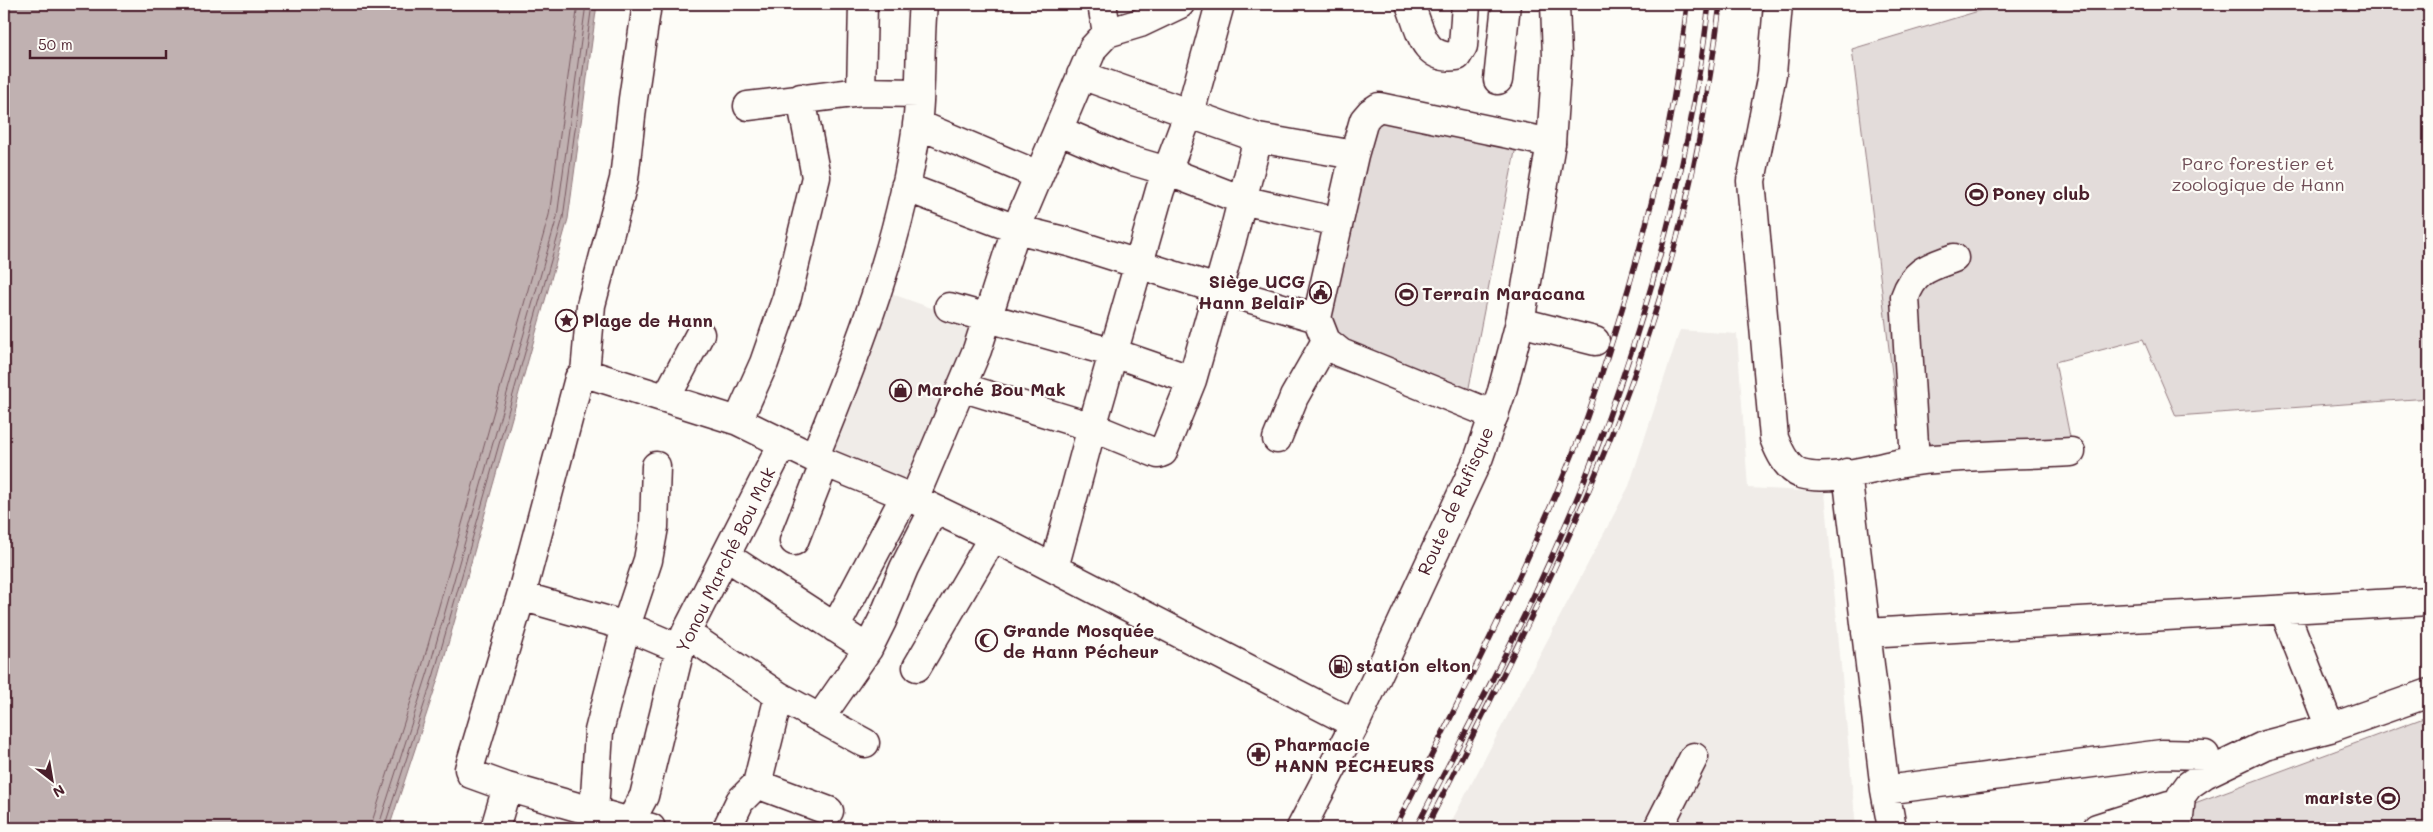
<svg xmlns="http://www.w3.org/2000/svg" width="2433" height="832" font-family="Mali,sans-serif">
<rect width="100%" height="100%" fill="#fdfcf7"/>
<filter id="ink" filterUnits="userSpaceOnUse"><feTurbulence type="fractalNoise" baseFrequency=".02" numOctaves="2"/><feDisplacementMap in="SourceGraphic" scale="10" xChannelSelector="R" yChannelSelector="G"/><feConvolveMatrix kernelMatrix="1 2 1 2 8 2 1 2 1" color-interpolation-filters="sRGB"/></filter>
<g filter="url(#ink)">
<path fill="#f0ece8" d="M889,293L977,324L911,489L825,455Z
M1680,330L1737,334L1748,488L1825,492L1856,828H1448L1629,486Z"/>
<path fill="#e3dcda" stroke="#967e82" d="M2002,4H2429V398L2176,416L2143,339L2055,362L2071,442L1902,454L1852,49Z
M1370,96L1519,131L1464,413L1310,359Z
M2429,716V828H2189L2184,807Z"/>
<path fill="#c0b1b1" stroke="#91777b" d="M4,4H597L568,219L439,676L389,828H4Z"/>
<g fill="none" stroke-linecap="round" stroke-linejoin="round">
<path stroke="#795961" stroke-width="1" d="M370,828L421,670L549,215L578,4
M378,828L428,672L557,217L586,4
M384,828L434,674L563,218L592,4"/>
<defs>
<path id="minor" d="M1102,4L1107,33
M1410,4C1420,29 1423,61 1457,56L1463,46L1466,4
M1778,4L1772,74L1751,181L1774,438C1779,451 1787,469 1801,474C1831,483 1883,465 1915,461C1966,455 2019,455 2071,452
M1081,75L1258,138L1354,155
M1498,80L1506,4
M861,92L863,4
M748,106L861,92L918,93
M917,124L1038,175
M1058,130L1123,158L1167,171L1242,200L1338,222
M905,187L1016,229L1072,243L1217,289L1317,318
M949,307L1114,353L1192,380
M1520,322L1595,341
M585,373L738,421L814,458L914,499L993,537L1355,724
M961,387L1092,427L1158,454L1163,452L1192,380L1233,236L1258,138
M666,398L700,334
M1494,415L1341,353L1326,341L1317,318L1354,155L1364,120L1370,113L1379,107L1551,143
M738,421L764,363L787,297L816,177L801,98
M1277,439L1294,397L1326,341
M814,458C858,351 901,241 917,125C922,85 919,44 923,4
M1915,461L1905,297C1914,270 1930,267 1954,258
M1847,473L1885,790L1892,828
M914,499L977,350L1016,229L1093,48L1107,33L1140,23L1180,4
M794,541L825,462
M726,556L868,649
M1054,568L1092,427L1160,190L1193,102L1220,4
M521,596L626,626L680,649
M2284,610L2330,728
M835,628L905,496
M686,633L779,696L865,743
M1866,633L2429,601
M917,667L993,537
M820,718L868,649L882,621L904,568L934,509
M757,784L829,811
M507,787L651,828
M1885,790L2162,754L2205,755
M594,813L599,731L626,626L648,560L654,527L656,466
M495,828L507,787L471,774L469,769L521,596L579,378L585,373L591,305L624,179L633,99L647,4
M627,828L644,796L680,649L686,633L783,443
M727,828L740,801L757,784L779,696
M1658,828L1694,757
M2097,828L2169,805
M2178,828L2181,796L2189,785L2205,774L2265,745L2330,728L2429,693"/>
<path id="major" d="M1301,828L1355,724L1479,457L1502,391L1520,322L1551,143L1557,57L1555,4"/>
</defs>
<use href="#minor" stroke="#4a1f2b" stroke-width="31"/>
<use href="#major" stroke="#4a1f2b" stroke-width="31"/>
<use href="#minor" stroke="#fdfcf7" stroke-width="28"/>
<use href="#major" stroke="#fdfcf7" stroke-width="28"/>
<defs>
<path id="rail" d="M1395,828C1460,699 1526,571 1580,436C1593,402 1604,367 1615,332C1649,225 1675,115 1687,4
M1416,828C1455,751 1497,674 1534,595C1622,409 1684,209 1709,4
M1426,828C1510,662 1596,497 1653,319C1687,217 1707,111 1720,4"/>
</defs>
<use href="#rail" stroke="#4a1f2b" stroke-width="5.5"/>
<use href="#rail" stroke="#fdfcf7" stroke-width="4" stroke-dasharray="11" stroke-linecap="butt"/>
</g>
</g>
<defs>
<symbol id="stadium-ring" viewBox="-11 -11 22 22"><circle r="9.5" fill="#fdfcf7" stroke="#4a1f2b" stroke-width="1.5"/><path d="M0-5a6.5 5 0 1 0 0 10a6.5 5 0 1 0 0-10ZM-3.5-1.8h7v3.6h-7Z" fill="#4a1f2b"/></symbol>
<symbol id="civic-ring" viewBox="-11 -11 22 22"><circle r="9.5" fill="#fdfcf7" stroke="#4a1f2b" stroke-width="1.5"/><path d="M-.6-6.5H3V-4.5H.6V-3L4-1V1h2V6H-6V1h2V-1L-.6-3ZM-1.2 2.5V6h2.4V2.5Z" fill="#4a1f2b"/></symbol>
<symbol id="sight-ring" viewBox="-11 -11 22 22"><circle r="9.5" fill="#fdfcf7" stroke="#4a1f2b" stroke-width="1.5"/><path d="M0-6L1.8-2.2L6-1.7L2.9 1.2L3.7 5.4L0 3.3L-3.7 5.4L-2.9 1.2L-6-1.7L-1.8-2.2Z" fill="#4a1f2b"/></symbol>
<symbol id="shop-ring" viewBox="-11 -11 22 22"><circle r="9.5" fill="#fdfcf7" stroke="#4a1f2b" stroke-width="1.5"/><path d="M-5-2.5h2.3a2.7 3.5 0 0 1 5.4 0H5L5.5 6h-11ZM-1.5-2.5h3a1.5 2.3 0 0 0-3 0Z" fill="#4a1f2b"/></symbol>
<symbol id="mosque-ring" viewBox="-11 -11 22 22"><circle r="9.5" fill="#fdfcf7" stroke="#4a1f2b" stroke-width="1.5"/><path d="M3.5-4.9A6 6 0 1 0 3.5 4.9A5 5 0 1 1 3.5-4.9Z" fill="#4a1f2b"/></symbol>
<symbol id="fuel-ring" viewBox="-11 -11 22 22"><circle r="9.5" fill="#fdfcf7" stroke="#4a1f2b" stroke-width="1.5"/><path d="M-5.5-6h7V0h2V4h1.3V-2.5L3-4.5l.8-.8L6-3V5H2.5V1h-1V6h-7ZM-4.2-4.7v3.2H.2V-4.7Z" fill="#4a1f2b"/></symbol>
<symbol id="pharmacy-ring" viewBox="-11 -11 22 22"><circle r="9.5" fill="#fdfcf7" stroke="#4a1f2b" stroke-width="1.5"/><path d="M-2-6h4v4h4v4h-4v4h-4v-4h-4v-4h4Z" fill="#4a1f2b"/></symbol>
</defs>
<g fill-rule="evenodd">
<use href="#stadium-ring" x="1964" y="182" width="25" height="25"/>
<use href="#civic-ring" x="1308" y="280" width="25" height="25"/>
<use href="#stadium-ring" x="1394" y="282" width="25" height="25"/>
<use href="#sight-ring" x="554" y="308" width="25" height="25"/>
<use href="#shop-ring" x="888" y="378" width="25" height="25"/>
<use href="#mosque-ring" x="974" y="628" width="25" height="25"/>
<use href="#fuel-ring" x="1328" y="654" width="25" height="25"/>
<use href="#pharmacy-ring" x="1246" y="742" width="25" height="25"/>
<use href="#stadium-ring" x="2376" y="786" width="25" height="25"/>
</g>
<g text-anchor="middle" stroke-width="4.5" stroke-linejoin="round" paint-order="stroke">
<g font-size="18" fill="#704e57" stroke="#fdfcf7">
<text x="2258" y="170">Parc forestier et<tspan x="2258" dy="21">zoologique de Hann</tspan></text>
</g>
<g font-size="18" font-weight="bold" fill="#4a1f2b" stroke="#fdfcf7" text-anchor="start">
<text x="1992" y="200">Poney club</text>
<text x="1305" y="288" text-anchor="end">Siège UCG<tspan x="1305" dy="21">Hann Belair</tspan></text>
<text x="1422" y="300">Terrain Maracana</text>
<text x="582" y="327">Plage de Hann</text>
<text x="917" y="396">Marché Bou Mak</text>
<text x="1003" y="637">Grande Mosquée<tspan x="1003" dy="21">de Hann Pécheur</tspan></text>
<text x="1356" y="672">station elton</text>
<text x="1274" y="751">Pharmacie<tspan x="1274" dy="21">HANN PECHEURS</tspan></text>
<text x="2373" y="804" text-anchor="end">mariste</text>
</g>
<g font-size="18" fill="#4a1f2b" stroke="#fdfcf7">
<text transform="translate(1456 501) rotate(-66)" y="6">Route de Rufisque</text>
<text transform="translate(726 560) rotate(-64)" y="6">Yonou Marché Bou Mak</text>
</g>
</g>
<rect width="2433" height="832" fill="none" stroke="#fdfcf7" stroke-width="20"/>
<rect x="10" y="10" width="2413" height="812" fill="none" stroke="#4a1f2b" stroke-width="2" filter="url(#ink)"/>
<g transform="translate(52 780) rotate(149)" stroke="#fdfcf7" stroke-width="4" paint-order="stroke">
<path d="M0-4L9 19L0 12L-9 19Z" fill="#4a1f2b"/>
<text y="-8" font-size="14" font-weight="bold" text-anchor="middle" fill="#4a1f2b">N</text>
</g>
<path d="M30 50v8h136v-8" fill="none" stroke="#4a1f2b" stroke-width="2.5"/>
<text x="38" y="50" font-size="15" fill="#4a1f2b" stroke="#fdfcf7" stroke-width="4" paint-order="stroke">50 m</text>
</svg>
